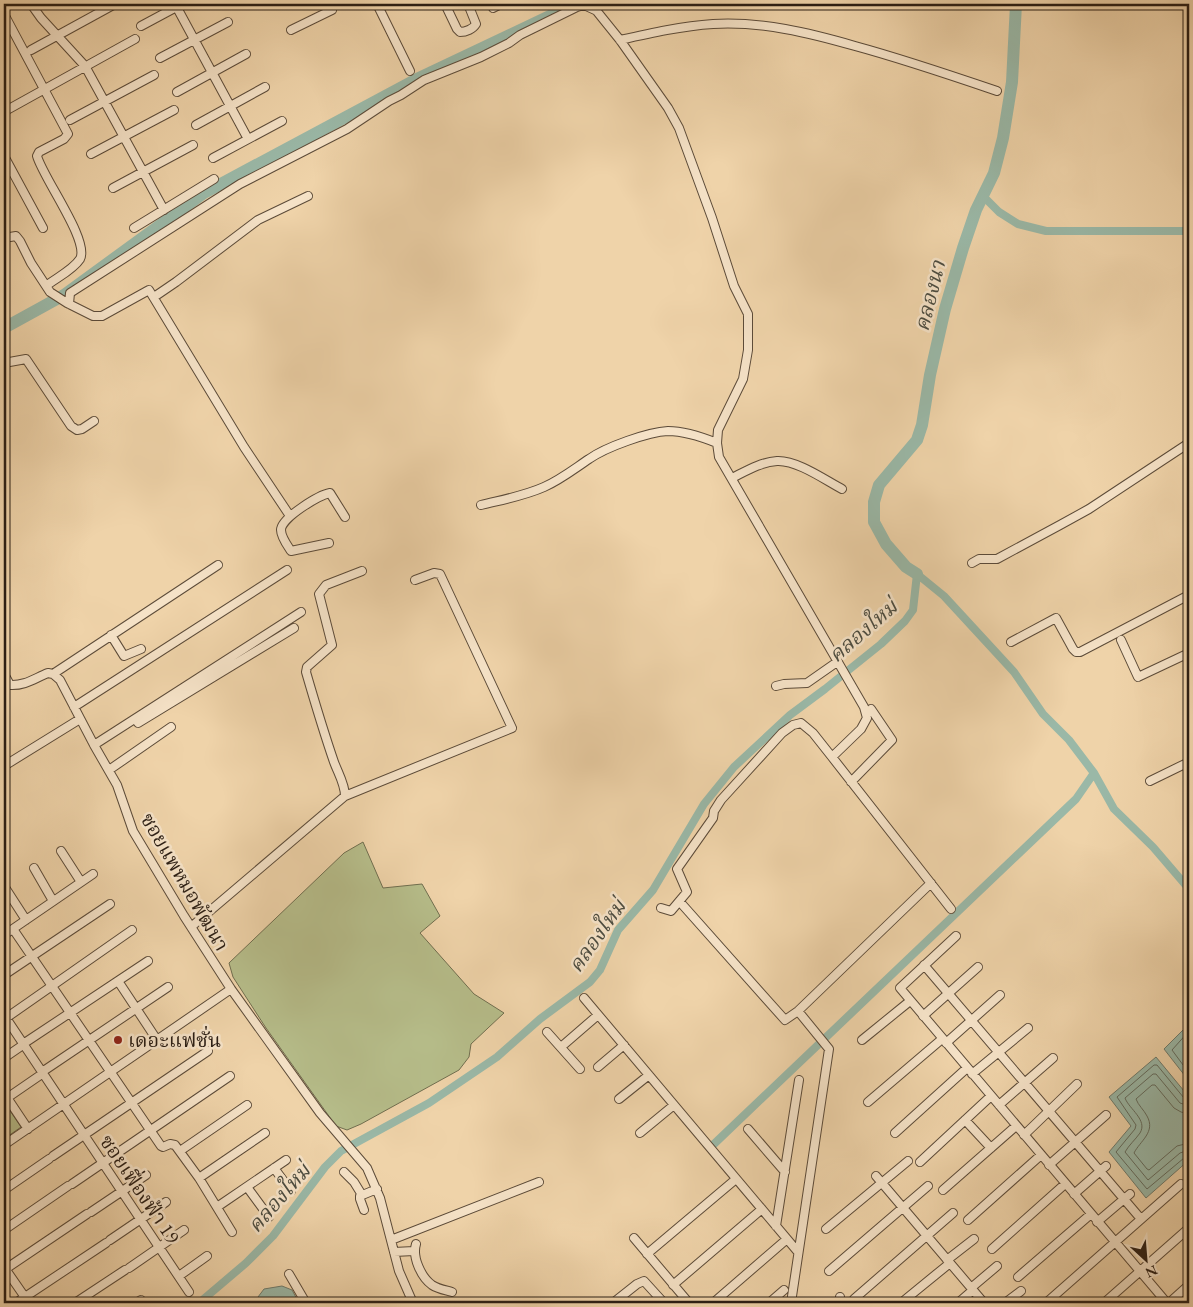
<svg xmlns="http://www.w3.org/2000/svg" width="1193" height="1307" font-family="'EB Garamond','Noto Serif Thai',serif">
<rect width="100%" height="100%" fill="#efd3a9"/>
<filter id="stains"><feTurbulence type="fractalNoise" baseFrequency=".004" numOctaves="4"/><feColorMatrix values="0 0 0 0 .2 0 0 0 0 .09 0 0 0 0 .02 0 0 0 .5 -.17"/></filter>
<radialGradient id="worn" r=".72"><stop offset=".6" stop-color="#630" stop-opacity="0"/><stop offset="1" stop-color="#630" stop-opacity=".3"/></radialGradient>
<path fill="#b6bd8a" stroke="#706e4f" d="M363,842L383,888L422,884L440,916L420,933L474,994L504,1013L471,1044L469,1057L459,1070L361,1124L347,1130L336,1126L266,1028L233,977L229,963L344,853Z
M4,1102L21,1127L4,1139Z"/>
<path fill="#9ab8a7" stroke="#6e7a6c" d="M1189,1024V1081L1164,1049Z
M1156,1057L1189,1097V1160L1146,1198L1109,1152L1131,1126L1109,1097Z
M282,1286L292,1290L299,1303H261L258,1297L264,1289Z"/>
<g fill="none" stroke-linecap="round" stroke-linejoin="round">
<path stroke="#626b5e" stroke-width="1" d="M1189,1031L1172,1050L1189,1073
M1189,1100L1184,1098L1157,1065H1154L1117,1097L1136,1125L1135,1129L1116,1152L1147,1189L1184,1158L1189,1157
M1189,1106L1180,1103L1156,1074H1153L1125,1098C1129,1109 1148,1120 1140,1133C1135,1140 1129,1145 1125,1152L1148,1180L1180,1153L1189,1150
M1189,1114L1181,1112L1174,1108L1155,1085H1152L1136,1099C1138,1105 1144,1110 1147,1116C1156,1132 1140,1141 1134,1153L1147,1169L1149,1170L1177,1146L1189,1143"/>
<path stroke="#9ab8a7" stroke-width="8" d="M983,196L999,212L1018,224L1046,231H1189
M714,1144L1076,799L1094,773
M199,1303L246,1263L273,1236L325,1167L341,1151L429,1103L497,1057L540,1019L590,982L600,970L618,930L653,890L704,804L734,767L790,715L825,689L881,644L905,621L913,610L917,574L944,596L1014,672L1043,714L1069,740L1094,773L1114,809L1153,847L1189,889"/>
<path stroke="#9ab8a7" stroke-width="12" d="M4,328L64,295L204,193L417,79L575,4
M917,574L906,567L886,544L874,522V502L879,485L917,440L922,425L930,375L945,309L963,248L976,210L994,173L1003,138L1012,82L1016,4"/>
<defs>
<path id="minor" d="M31,4L41,18L85,66L164,210
M175,4L248,139
M377,4L410,71
M445,4L457,29L460,32C466,32 473,29 476,24L468,4
M591,4L620,40L668,108L679,128L712,218L734,286L748,314V350L743,379L718,430L717,443L719,457L864,707L867,718L861,729L832,757L813,733L801,723L793,725L782,733L721,800L714,811L713,818L677,869L687,892L671,911L661,908
M493,8L501,4
M4,14L68,134L64,139L39,152L37,156C43,178 90,241 80,259C73,270 56,278 46,286
M141,26L182,4
M291,30L332,10
M620,40C651,33 682,26 713,24C761,21 810,33 855,46C903,59 950,75 997,91
M31,50L115,4
M160,58L228,22
M177,92L246,54
M7,110L135,39
M70,120L154,75
M196,125L265,87
M91,154L174,110
M4,156L43,228
M213,158L282,121
M113,188L193,145
M134,228L214,179
M4,238L16,236L20,241L31,263L50,292L67,303L93,316H102L149,290L244,447L290,516
M154,297L176,282L258,220L308,196
M69,304L70,293L240,184L347,129L389,101L401,95L424,80L481,57L509,43L520,35L577,7L584,5L595,10
M4,363L26,359L71,426L77,430L82,429L94,421
M732,478C746,471 761,462 777,461C797,460 825,480 842,489
M481,505C501,500 524,496 544,487C560,480 574,469 589,459C606,447 648,432 668,431C684,431 702,437 717,443
M329,543L291,551C287,545 281,537 281,530C281,518 319,495 330,493L345,517
M972,563L979,559H997L1060,525L1089,509L1189,443
M111,635L124,656L141,649
M1121,640L1138,677L1189,653
M1011,642L1056,618L1073,649L1076,652H1080L1189,595
M4,674L10,685C25,686 35,678 48,673L53,674L60,680L94,745L117,785L133,831L184,916L231,989L320,1113L367,1168L380,1198L399,1271L413,1303
M53,674L218,565
M776,686L784,684L807,683L837,662
M74,707L287,570
M138,723L294,628
M94,745L301,612
M832,757L951,909
M4,766L80,719
M109,770L171,727
M1150,781L1189,762
M851,782L892,740L871,709
M345,796L512,728L440,574L434,573L415,580
M61,851L81,882
M34,868L53,901
M4,886L26,920
M680,902L785,1020L798,1011L931,883
M191,927L345,796C345,784 338,773 334,762C324,733 315,703 306,672L307,667L332,645L319,594L326,585L362,571
M13,929L161,1146L163,1147L170,1144L175,1145L199,1178L232,1232
M4,935L93,874
M956,936L900,988L1167,1303
M924,965L1141,1219
M4,975L110,904
M118,981L157,1040
M584,998L798,1252
M4,1015L189,1292
M923,1016L978,967
M6,1018L132,930
M547,1032L580,1069
M862,1040L910,1001
M946,1043L1000,995
M23,1044L148,961
M561,1047L598,1015
M4,1058L20,1047
M598,1067L624,1045
M42,1072L168,987
M972,1074L1028,1028
M4,1093L28,1129
M7,1098L39,1076
M619,1099L649,1075
M868,1102L942,1039
M999,1105L1053,1058
M965,1120L991,1148
M748,1129L785,1172
M640,1133L674,1105
M895,1133L967,1068
M1024,1135L1077,1084
M4,1145L231,989
M180,1151L247,1105
M53,1156L208,1051
M920,1162L991,1096
M1049,1165L1106,1115
M274,1168L291,1191
M344,1172L354,1182L362,1195
M876,1176L984,1303
M199,1178L265,1133
M72,1184L230,1076
M247,1187L269,1217
M4,1190L49,1159
M943,1190L1016,1126
M1074,1194L1106,1166
M217,1207L286,1160
M364,1210L360,1199V1196L377,1189
M91,1212L146,1175
M968,1220L1041,1155
M1097,1222L1130,1194
M776,1226L799,1080
M826,1229L908,1161
M4,1230L68,1186
M634,1238L689,1303
M110,1240L166,1202
M391,1240L539,1182
M416,1244C412,1257 421,1277 432,1285C438,1289 445,1290 452,1292
M992,1249L1065,1184
M394,1252L414,1251
M647,1254L736,1179
M947,1260L974,1239
M4,1267L29,1303
M129,1268L184,1230
M4,1270L87,1214
M829,1271L928,1186
M289,1274L306,1303
M179,1276L207,1256
M1018,1277L1091,1214
M673,1285L762,1209
M971,1288L997,1266
M854,1299L953,1213
M16,1303L106,1243
M75,1303L125,1270
M136,1303L141,1300
M613,1303L637,1284L644,1281L664,1303
M713,1303L787,1239
M769,1303L784,1290
M791,1303L829,1049L798,1011
M840,1303V1297
M901,1303L950,1263
M958,1303L973,1290
M1005,1303L1021,1291
M1046,1303L1181,1184
M1104,1303L1189,1228
M1169,1303L1189,1285"/>
</defs>
<use href="#minor" stroke="#5c4b39" stroke-width="10"/>
<use href="#minor" stroke="#f5e2c7" stroke-width="8"/>
</g>
<circle fill="#8f2418" stroke="#f5e2c7" stroke-width="2" cx="118" cy="1040" r="5"/>
<g text-anchor="middle" stroke-width="5" stroke-linejoin="round" paint-order="stroke">
<g font-size="20" fill="#2b1e14" stroke="#f5e2c7">
<text transform="translate(185 882) rotate(60)" y="7">ซอยแพหมอพัฒนา</text>
<text transform="translate(140 1189) rotate(56)" y="7">ซอยเฟื่องฟ้า 19</text>
</g>
<g font-size="20" fill="#2b1e14" stroke="#f5e2c7" text-anchor="start">
<text x="128" y="1047">เดอะแฟชั่น</text>
</g>
<g font-size="21" font-style="italic" fill="#4c4c40" stroke="#f5e2c7">
<text transform="translate(930 296) rotate(-76)" y="7">คลองนา</text>
<text transform="translate(863 631) rotate(-41)" y="7">คลองใหม่</text>
<text transform="translate(597 936) rotate(-55)" y="7">คลองใหม่</text>
<text transform="translate(279 1198) rotate(-49)" y="7">คลองใหม่</text>
</g>
</g>
<rect width="1193" height="1307" fill="none" stroke="#efd3a9" stroke-width="20"/>
<rect x="5" y="5" width="1183" height="1297" fill="none" stroke="#2b1e14" stroke-width="2.5"/>
<rect x="10" y="10" width="1173" height="1287" fill="none" stroke="#2b1e14"/>
<g transform="translate(1146 1260) rotate(154)" stroke="#f5e2c7" stroke-width="4" paint-order="stroke">
<path d="M0-4L9 19L0 12L-9 19Z" fill="#2b1e14"/>
<text y="-8" font-size="14" font-weight="bold" text-anchor="middle" fill="#2b1e14">N</text>
</g>
<rect width="100%" height="100%" filter="url(#stains)"/>
<rect width="100%" height="100%" fill="url(#worn)"/>
</svg>
